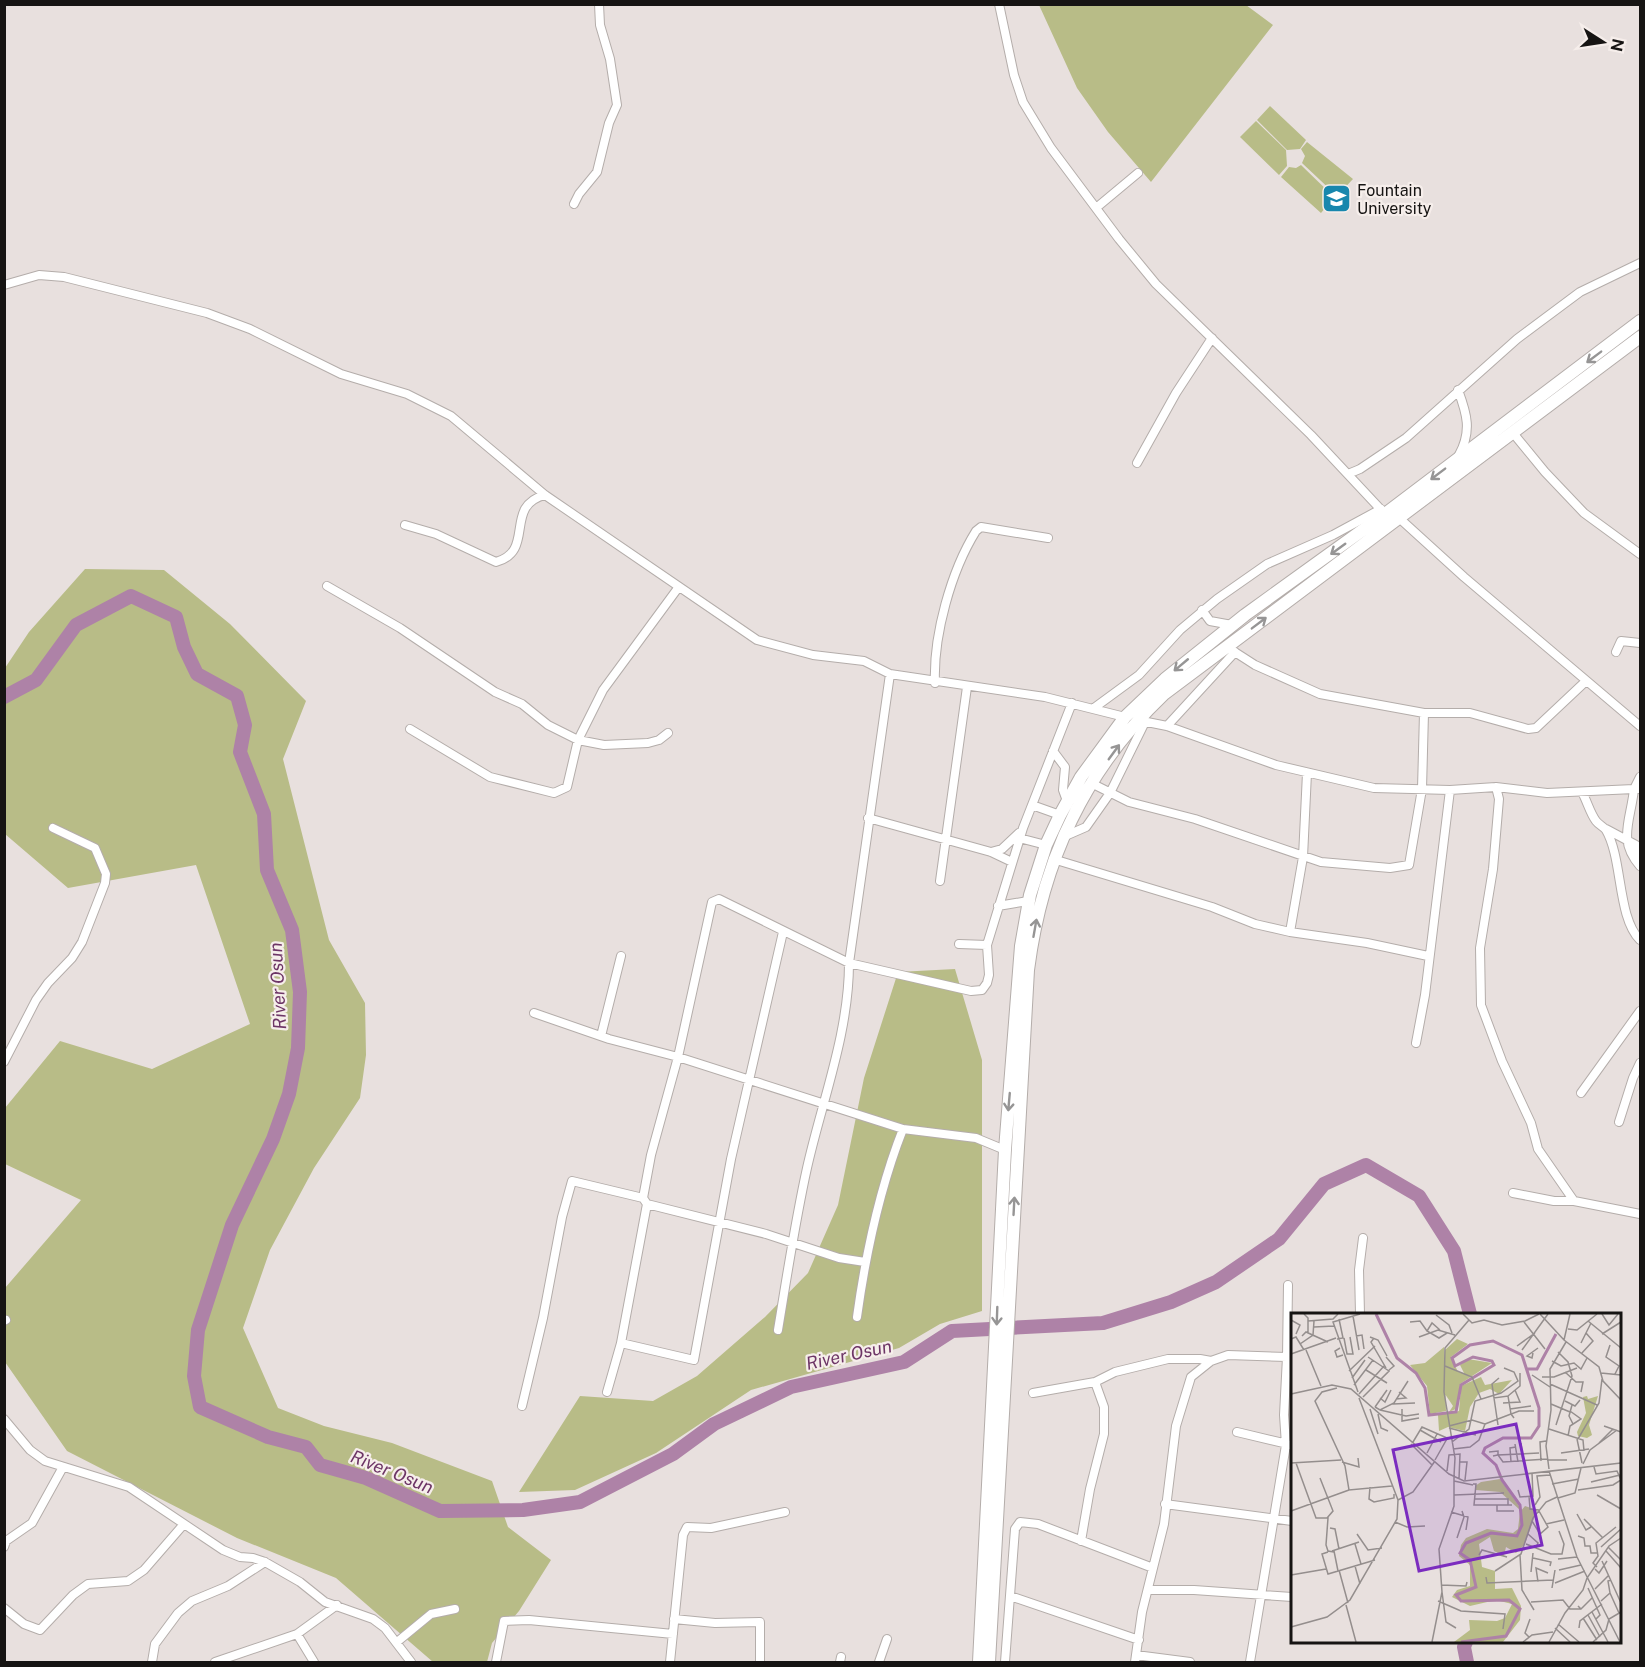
<svg xmlns="http://www.w3.org/2000/svg" width="1645" height="1667" font-family="'Public Sans',sans-serif">
<rect width="100%" height="100%" fill="#e8e0de"/>
<path fill="#b8bc87" d="M1039,5H1246L1273,25L1151,182L1108,132L1077,88Z
M1270,106L1306,140L1300,149L1287,150L1257,120Z
M1256,121L1286,150L1287,166L1279,175L1240,137Z
M1307,142L1353,179L1337,196L1302,163L1305,156L1301,149Z
M1301,165L1334,197L1321,213L1281,177L1289,167L1296,168Z
M85,569L164,570L230,624L306,701L283,759L329,940L365,1003L366,1055L360,1098L314,1168L270,1250L243,1328L278,1408L324,1426L392,1443L492,1481L508,1527L551,1560L519,1611L492,1643L487,1662H433L336,1578L237,1538L67,1451L5,1362V1288L81,1200L5,1164V1108L60,1041L152,1069L250,1024L196,865L68,888L5,834V668L29,632Z
M955,969L982,1060V1311L940,1324L899,1348L751,1390L656,1453L575,1490L519,1492L580,1396L653,1401L697,1376L765,1317L808,1273L838,1205L864,1078L898,972Z"/>
<g fill="none" stroke-linecap="round" stroke-linejoin="round">
<path stroke="#ae82a7" stroke-width="14" d="M4,697L36,680L76,625L131,596L176,617L184,647L197,674L237,696L245,725L240,752L264,814L267,870L292,930L300,992L298,1048L289,1094L273,1139L232,1225L198,1330L194,1376L200,1407L268,1437L306,1447L320,1465L366,1478L440,1511L523,1510L580,1502L673,1454L714,1424L791,1387L904,1362L952,1331L1103,1323L1171,1302L1216,1282L1279,1239L1324,1184L1366,1165L1419,1196L1454,1251L1470,1314
M1466,1642L1464,1647L1467,1662"/>
<defs>
<path id="minor" d="M999,4L1014,75L1023,102L1051,148L1119,239L1156,284L1311,435L1385,514
M574,204L579,194L597,172L609,123L617,105L610,59L600,25L599,4
M1096,208L1138,173
M4,285L39,275L64,277L207,313L250,329L341,374L407,394L451,416L545,495L757,640L813,655L864,661L890,674L1045,697L1125,717
M1458,390C1467,414 1472,431 1459,455
M1513,433L1545,472L1584,513L1640,554
M1137,463L1176,393L1212,338
M1348,474L1360,469L1406,438L1517,339L1580,292L1640,263
M1398,517L1464,577L1640,726
M405,525L436,534L496,562C536,551 503,506 545,495
M327,586L400,628L495,692L522,704L548,725L578,740L604,745L648,743L659,740L668,733
M1202,610L1210,621L1232,625
M1616,652L1621,641L1640,643
M935,683C933,636 951,571 976,531L981,527L1048,538
M1094,708L1139,675L1180,630L1217,599L1267,564L1333,535L1381,509
M1424,713H1470L1528,729L1536,728L1586,681
M1137,720L1167,726L1276,765L1374,788L1450,790L1496,787L1547,793L1634,789L1640,777
M1167,726L1235,652
M410,729L490,777L554,793L567,787L578,740L603,690L678,588
M1053,751L1065,767L1063,790L1067,801
M1091,783L1129,802L1195,819L1321,862L1390,868L1409,865L1422,789L1424,713L1320,694L1255,665L1227,647
M1496,787L1499,799L1493,869L1480,948L1481,1005L1502,1061L1531,1123L1538,1149L1574,1201L1640,1214
M1640,789H1634C1631,820 1617,840 1640,866
M1582,792C1587,801 1590,813 1596,821C1599,825 1604,827 1606,830C1623,859 1617,917 1640,940
M1032,805L1060,815
M868,818L991,852L1012,862
M1606,829L1636,845L1640,854
M1063,837L1086,827L1110,793L1145,722
M1019,838L1046,845
M991,852L1002,849L1019,833
M1053,859L1212,907L1255,924L1290,932L1303,857L1307,773
M940,881L967,687
M998,906L1028,901
M1290,932L1367,943L1428,956
M959,944L987,945L1023,828L1072,703
M534,1013L609,1039L678,1057L903,1129L976,1138L1005,1150
M601,1036L621,956
M1416,1043L1425,995L1450,790
M4,1062L36,1000L48,983L72,958L82,942L105,883L106,874L95,848L53,828
M1581,1093L1640,1011
M1619,1122L1633,1078L1640,1063
M1513,1193L1554,1201H1574
M647,1204L766,1234L839,1258L865,1262
M1288,1285L1287,1357L1292,1355
M1360,1314L1359,1270L1363,1238
M857,1317C866,1252 879,1190 903,1129
M4,1321L6,1320
M778,1330C787,1276 795,1222 807,1168C822,1101 849,1033 849,963L890,674
M621,1343L694,1360L731,1159L783,932
M607,1392L621,1343L647,1204L643,1198L651,1155L678,1057L712,902L719,899L849,963L971,991L982,990L987,983L989,975L987,945
M1033,1393L1095,1382L1115,1372L1168,1359H1200L1211,1361
M522,1406L543,1318L562,1217L572,1181L643,1198
M4,1419L30,1450L45,1461L129,1487L223,1550L240,1557L253,1558L265,1562L300,1582L325,1602L373,1619L385,1628L411,1662
M1237,1432L1292,1445
M1165,1504L1292,1521
M1081,1541L1090,1489L1104,1434V1407L1095,1382
M4,1547L6,1541L32,1523L63,1467
M1149,1590H1194L1292,1597
M1010,1596L1139,1640
M4,1608L24,1624L40,1630L73,1595L88,1584L128,1581L144,1570L184,1524
M674,1619L715,1623L760,1622V1662
M297,1634L314,1662
M397,1642L431,1614L455,1609
M1136,1655L1190,1662
M152,1662L155,1644L178,1613L192,1601L228,1586L265,1562
M215,1662L297,1634L337,1605
M496,1662L504,1621L529,1620L673,1634
M670,1662L683,1535L687,1527L711,1528L785,1512
M840,1662L841,1657
M879,1662L887,1639
M1005,1662L1015,1529L1020,1522L1038,1524L1153,1568
M1135,1662L1142,1612L1164,1524L1176,1426L1191,1377L1211,1361L1228,1355L1287,1357L1284,1415L1286,1445L1250,1662"/>
<path id="highway" d="M979,1662L1005,1150L1021,946L1030,895L1046,845L1060,815L1081,777L1125,717L1165,679L1245,615L1385,514L1640,321
M989,1662L1028,970C1042,862 1084,770 1164,694L1640,337"/>
</defs>
<use href="#minor" stroke="#b4adaa" stroke-width="10"/>
<use href="#highway" stroke="#b4adaa" stroke-width="14"/>
<use href="#minor" stroke="#fff" stroke-width="8"/>
<use href="#highway" stroke="#fff" stroke-width="12"/>
</g>
<defs><path id="oneway-shaft" d="M-6 0H5M1.5-3L5.5 0L1.5 3" fill="none" stroke-width="1.6" stroke-linecap="round" stroke-linejoin="round" transform="scale(1.5)"/></defs>
<g stroke="#969595">
<use href="#oneway-shaft" transform="translate(1594 357) rotate(143)"/>
<use href="#oneway-shaft" transform="translate(1438 474) rotate(143)"/>
<use href="#oneway-shaft" transform="translate(1338 549) rotate(144)"/>
<use href="#oneway-shaft" transform="translate(1259 623) rotate(-37)"/>
<use href="#oneway-shaft" transform="translate(1181 665) rotate(140)"/>
<use href="#oneway-shaft" transform="translate(1114 752) rotate(-54)"/>
<use href="#oneway-shaft" transform="translate(1035 928) rotate(-80)"/>
<use href="#oneway-shaft" transform="translate(1009 1102) rotate(95)"/>
<use href="#oneway-shaft" transform="translate(1014 1206) rotate(-87)"/>
<use href="#oneway-shaft" transform="translate(997 1316) rotate(92)"/>
</g>
<defs>
<symbol id="university-square" viewBox="-11 -11 22 22"><rect x="-9" y="-9" width="18" height="18" rx="4" fill="#1887ad" stroke="#f6eeeb"/><path d="M0-5L7-2L0 1L-7-2ZM-4 1L0 2.5L4 1V4Q0 6-4 4Z" fill="#fff"/></symbol>
</defs>
<g fill-rule="evenodd">
<use href="#university-square" x="1320" y="182" width="33" height="33"/>
</g>
<g text-anchor="middle" stroke-width="4.5" stroke-linejoin="round" paint-order="stroke">
<g font-size="16" fill="#161413" stroke="#f6eeeb" text-anchor="start">
<text x="1357" y="196">Fountain<tspan x="1357" dy="18">University</tspan></text>
</g>
<g font-size="18" font-style="italic" fill="#6d3566" stroke="#f6eeeb">
<text transform="translate(278 986) rotate(-93)" y="6">River Osun</text>
<text transform="translate(849 1355) rotate(-12)" y="6">River Osun</text>
<text transform="translate(392 1472) rotate(22)" y="6">River Osun</text>
</g>
</g>
<g transform="translate(1291 1313)">
<rect width="330" height="330" fill="#e8e0de"/>
<path d="M166,26L177,31L160,44L167,59L173,60L169,52L177,46L201,50L169,71L167,95L158,99L162,93L154,81V37ZM153,34L155,98L139,101L136,73L119,52L134,50ZM190,64L194,72L221,67L208,81L199,76L188,80L179,94L174,118L157,114L148,118L147,102L168,98L170,73ZM296,83L297,86L307,83L298,112L301,122L296,125L287,123L286,119L295,100L292,84ZM209,166L228,193L229,197L209,179L185,177L184,173L190,169ZM234,193L246,197L234,231L225,240L215,234L213,243L203,238L199,224L188,231L191,254L204,258V276L221,275L230,293L229,307L212,329H163L179,317L178,307L206,308L214,305L221,291L205,287L179,293L161,284L166,277L179,273V252L168,243L170,232L175,225L196,216L222,220L227,216L229,199Z" fill="#b8bc87"/>
<path fill="none" stroke="#ae82a7" stroke-width="3" d="M85,1L106,45L125,60L134,75L138,102L165,99L170,72L203,52L201,48L182,44L164,53L161,45L179,32L202,28L231,42L248,95V113L240,125H212L194,135L192,140L205,152L211,167L229,192L231,212L226,223L200,220L175,230L169,240L179,247L185,274L165,282L170,288L218,287L229,296L215,323L170,329M235,56H246L265,21"/>
<path fill="none" stroke="#948e8d" stroke-width="1.5" d="M13,1L17,5V20M172,1L181,10L193,7L211,12L234,8L248,1M249,1L273,27L308,54L312,68L330,87M311,1L318,12L327,1M145,2L158,12L161,20M62,3L68,37M0,7L9,12L5,21M17,8L42,6L47,1M297,8L330,35M119,9L129,8L136,18M233,9L254,36M23,14L43,13M277,16L286,17L306,1M149,17L141,10L136,18L148,25L156,20M311,21L330,9M11,23L15,19L37,29M65,23L71,22L73,36M79,24L87,27L96,43M128,24L147,17L164,22M53,25L56,41H62L59,24M83,25L80,29L95,55M0,26L5,24L13,37M46,26L52,25L48,6M273,27L279,1M290,30L300,10M9,31L22,22L23,8M319,32L315,44L328,53L324,61M226,33L244,20M49,35L44,38L46,44L52,42M15,37L30,73M231,37L257,1M242,40L241,45L236,43L247,35M0,41L45,25M290,41L302,28L295,20M95,44L103,53L98,57M261,48L270,53L283,50L290,56L296,45M154,53L181,64L190,86M75,57L96,70M58,58L84,33M274,59L285,69H292L290,79M310,60L330,62M241,62L259,74M251,64H263L286,55M61,65L74,47M259,71L306,92M63,72L82,47M46,75L31,79L24,88L54,153L58,177L101,173M67,79L42,9L69,1M0,81L41,72L60,76L158,161L173,168L330,150M68,81L93,53M217,83L229,73V60M72,84L98,58L77,44M68,85L107,187M89,85L94,89L100,77M203,85L207,112M105,86L115,85L108,79M274,88L284,93L289,87M212,90L229,89L224,77M102,91L124,90M260,91L279,99M281,92L278,103L282,111M84,94L89,97L103,90L117,68M84,94L96,77M79,96L87,121M111,96V108L128,105M219,96L240,93M89,97L115,103L128,101M87,101L90,115L97,118M223,105L220,101L228,98H243M194,111L220,101L217,83L203,85L201,71L208,65M265,112L281,63L277,49L267,39M158,113L181,107L194,111L188,127L179,134L162,136M313,113L330,119M158,115L185,122M258,116L292,127L293,138M129,117L150,129M277,123L279,113L290,106L279,98M286,126L291,150M287,126L308,90L311,66M122,129L131,114L156,125M161,129L178,116L184,88L210,80L227,68L223,59L213,55M230,130L232,149M308,130L322,116M120,131L141,152M224,131L227,149M198,139L207,138V142L202,143M136,140L146,121M248,140L207,142L212,149L256,146M270,140L298,136M144,147L157,124M256,147H276M250,148L249,129L255,128M51,149L68,154L67,145M169,149H176L174,167M220,149L219,135L225,134M0,150L50,147M5,150L25,205H37L35,232L37,238L43,239M292,151L299,137L326,117M258,156L255,133L260,97L259,56L275,29M156,158L158,142L169,141L168,166M258,158L286,244L329,329M163,163L164,145L153,79L154,35L178,7M29,165L42,198L36,205M163,168L182,172M300,169L329,162M182,171H185L183,192H221M261,171L288,166M79,174L78,186L83,189L103,185V181M227,177L229,184L242,183L241,160M287,177L322,172L330,167L326,158L305,161L303,154M163,182L213,180M306,182L330,196M238,183L239,196L248,197M267,185L284,180L290,155M184,186H217V192M206,192V198H223M244,192L249,184L246,163L259,162M0,198L58,177M160,199L177,204L175,217M286,201L295,217L300,214M293,206L312,225M241,208L249,221L257,214L248,198M104,209L116,214L134,213M255,211L273,207M39,215L44,216L48,236M66,221L77,237L91,235M237,221L247,230L245,235M287,223L293,225L294,233H299L300,240H307M166,225L173,204L171,198M64,231L70,251M235,231L260,241H271L273,231L268,218M310,234L330,216M317,234L330,247M41,238L68,229M43,238L47,258M315,238L330,255M37,239L31,241L37,261L84,247M188,242L191,237L216,244M229,242L231,277L243,297M242,245L260,249L259,253M267,246L286,244M311,248L330,290M64,253L69,271M306,254L302,250L307,243L305,230L325,214M304,256L308,260L316,248M48,257L57,290M268,257L290,252M204,258L230,241L242,205L255,189L266,184M240,259L242,240M0,262L35,256M195,264L196,270L262,267M247,269L245,255L257,260M264,270L294,258M150,272L175,273L176,269M261,275L264,257M297,275L309,302L305,306M304,276L318,262M151,279L155,309L165,315M319,280L328,300M147,288L170,298L214,301L212,316M310,288L319,280L317,268L320,267M240,289L272,287L279,296H290M55,292L65,329M287,293L290,296L301,285M301,299L317,329M297,302L309,324M292,305L306,327M267,311L288,329M0,314L36,304L59,287L106,206L107,187L122,179L144,148M264,315L279,329M288,315L289,308L311,291M238,324L234,320L239,306M141,329L151,279L148,236L163,193V164M232,329L241,322L262,319M258,329L274,300L292,277L296,265L318,233L330,225M302,329L315,317L318,306L330,299"/>
<path fill="#7b2cbf" fill-opacity="0.15" stroke="#7b2cbf" stroke-width="3" d="M225,111L251,232L128,258L102,137Z"/>
<rect width="330" height="330" fill="none" stroke="#161413" stroke-width="3"/>
</g>
<rect width="1645" height="1667" fill="none" stroke="#161413" stroke-width="12"/>
<g transform="translate(1603 42) rotate(102)" stroke="#f6eeeb" stroke-width="4.5" paint-order="stroke">
<path d="M0-4.5L10 22L0 15L-10 22Z" fill="#161413"/>
<text y="-9" font-size="16" font-weight="bold" text-anchor="middle" fill="#161413">N</text>
</g>
</svg>
